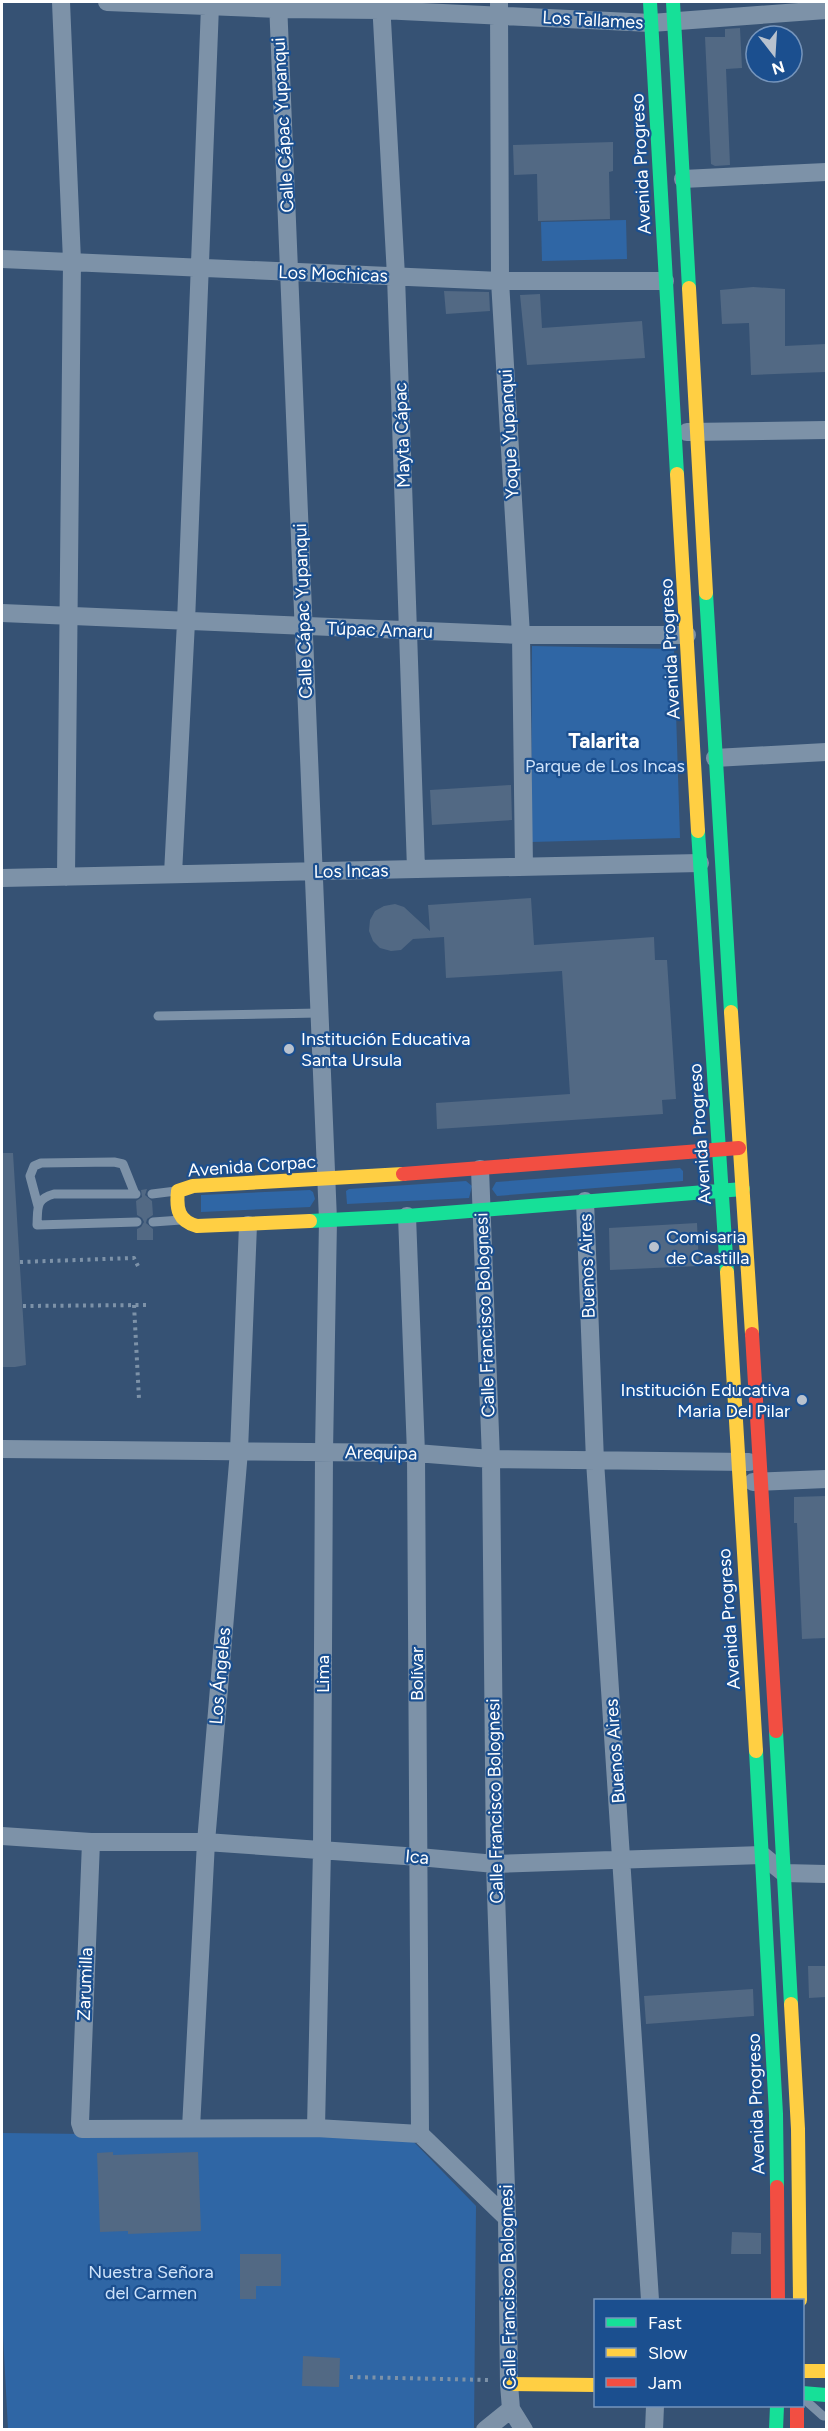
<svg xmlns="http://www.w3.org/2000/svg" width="828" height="2431" font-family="Figtree,sans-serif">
<rect width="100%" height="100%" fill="#365274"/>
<path fill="#2f66a5" d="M626,220L627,259L542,261L541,222Z
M532,646L674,649L680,838L531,842Z
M680,1168L683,1171V1181L497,1196L492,1189L496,1182Z
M466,1181L472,1186L469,1198L347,1204L346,1191L349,1189Z
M310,1190L313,1192L315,1199L310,1207L201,1212V1195Z
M2,2133L410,2138L476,2206L474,2429H8L2,2317Z"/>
<path fill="#526984" d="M740,28L742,68L726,69L730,165L715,166L711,164L705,37H725V29Z
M613,142V171L609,172L610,219L538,221L537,174L514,175L513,145Z
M753,287L785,289V346L826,344V372L751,375L749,323L722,324L720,290Z
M444,291L489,292L490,311L446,314Z
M540,294L542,328L642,321L645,358L527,365L520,295Z
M511,785L512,820L432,825L430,790Z
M531,898L534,945L654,937L655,960H667L676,1099L662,1100L663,1114L437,1129L436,1103L570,1094L562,971L446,978L444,937L413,939L401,950L391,951L380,948L373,941L369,931L370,920L375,911L384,906L395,904L404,907L430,931L428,905Z
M2,1153H13L26,1365L15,1367H2Z
M147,1189L145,1195L152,1201L153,1215L147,1219L146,1223L153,1229V1240H137V1229L141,1227L144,1222L142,1218L137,1215L136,1201L142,1197L141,1190Z
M697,1223L699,1266L610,1270L609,1228Z
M826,1496V1638L802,1639L797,1523H794V1497Z
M808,1966H826V1997L809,1998Z
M753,1989L754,2016L646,2024L644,1996Z
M113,2152V2155L198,2152L201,2231L128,2234V2231L100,2232L97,2153Z
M732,2232L761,2233V2254H731Z
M240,2254H281V2286H256V2299H240Z
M303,2356L340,2358L339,2387L302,2386Z"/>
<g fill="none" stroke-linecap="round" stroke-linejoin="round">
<path stroke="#7d92a8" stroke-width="4" stroke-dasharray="3 4.5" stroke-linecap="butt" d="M20,1262L134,1258L140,1270
M134,1305L139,1399
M23,1306L146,1305
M350,2377L490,2380"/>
<path stroke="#7d92a8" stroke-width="9" d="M158,1016L319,1013
M136,1194H54C35,1199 38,1208 37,1225L137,1222
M152,1194L176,1191
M38,1206L30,1176L34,1166L41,1163L114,1162L123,1164L135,1194
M153,1222L181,1220
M804,2399L823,2416H826"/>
<path stroke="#7d92a8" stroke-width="18" d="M61,2L72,261L66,877
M107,2L278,9L381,10L651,23L826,10
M278,2L328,1220L324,1452L322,1849L316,2128
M381,2L396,276L416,869
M499,2L500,281L521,635L524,867
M683,179L826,172
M2,259L500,281H665
M687,432L826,430
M2,613L521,635H687
M715,758L826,752
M173,874L186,622L210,6
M2,878L700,863
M480,1169L491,1459L495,1864L507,2218L509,2384L511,2409L524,2430
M585,1201L595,1461L650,2300
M407,1216L416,1453L420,2134
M2,1449L416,1453L491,1459L749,1462
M753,1482L826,1479
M2,1836L91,1842H206L419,1857L495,1864L762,1855L784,1873L826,1874
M91,1842L80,2123L82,2129L316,2128L420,2134L507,2218
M191,2128L206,1842L239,1451L248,1225
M485,2430L511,2409
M654,2430L655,2406"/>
<path stroke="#16e098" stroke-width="14" d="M650,2L677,474
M673,2L689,288
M706,593L731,1012
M698,831L727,1272
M310,1221L407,1216L743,1189
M776,1731L791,2004
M756,1751L776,2114L777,2187
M802,2393L826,2395
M776,2430L777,2406"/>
<path stroke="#ffcf43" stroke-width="14" d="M689,288L706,593
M677,474L698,831
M731,1012L752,1334
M310,1221L197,1226C178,1221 176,1208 178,1191L193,1186L403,1174
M727,1272L756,1751
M791,2004L798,2129L800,2300
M802,2371H826
M509,2384L596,2385"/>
<path stroke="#f24e42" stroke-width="14" d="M403,1174L739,1148
M752,1334L776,1731
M777,2187L778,2300
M797,2406V2430"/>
</g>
<g fill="#b9c2ce" stroke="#1b4f8f" stroke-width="2">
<circle cx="289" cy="1049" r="6"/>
<circle cx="654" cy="1247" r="6"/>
<circle cx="802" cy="1400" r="6"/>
</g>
<g text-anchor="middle" stroke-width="4.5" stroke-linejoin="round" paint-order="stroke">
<g font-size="18" fill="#fff" stroke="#1b4f8f">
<text transform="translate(593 20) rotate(3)" y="6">Los Tallames</text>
<text transform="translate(283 125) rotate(-93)" y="6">Calle Cápac Yupanqui</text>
<text transform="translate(641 164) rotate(-93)" y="6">Avenida Progreso</text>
<text transform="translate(333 274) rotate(2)" y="6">Los Mochicas</text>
<text transform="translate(509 434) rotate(-93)" y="6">Yoque Yupanqui</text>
<text transform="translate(402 435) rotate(-92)" y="6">Mayta Cápac</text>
<text transform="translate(303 611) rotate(-92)" y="6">Calle Cápac Yupanqui</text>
<text transform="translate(380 630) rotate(2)" y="6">Túpac Amaru</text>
<text transform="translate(670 649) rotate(-93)" y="6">Avenida Progreso</text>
<text transform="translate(351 871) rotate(-1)" y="6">Los Incas</text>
<text transform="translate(700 1134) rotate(-94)" y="6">Avenida Progreso</text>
<text transform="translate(252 1166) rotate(-4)" y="6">Avenida Corpac</text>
<text transform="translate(587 1266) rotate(-92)" y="6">Buenos Aires</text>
<text transform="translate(485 1315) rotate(-92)" y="6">Calle Francisco Bolognesi</text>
<text transform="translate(381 1453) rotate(1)" y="6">Arequipa</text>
<text transform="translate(729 1619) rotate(-94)" y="6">Avenida Progreso</text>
<text transform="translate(323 1674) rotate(-90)" y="6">Lima</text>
<text transform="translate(417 1674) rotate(-90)" y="6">Bolívar</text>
<text transform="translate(220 1676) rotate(-85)" y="6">Los Ángeles</text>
<text transform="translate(615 1751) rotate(-94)" y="6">Buenos Aires</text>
<text transform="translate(495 1801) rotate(-91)" y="6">Calle Francisco Bolognesi</text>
<text transform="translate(417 1857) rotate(5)" y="6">Ica</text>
<text transform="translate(85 1984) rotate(-88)" y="6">Zarumilla</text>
<text transform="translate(756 2104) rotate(-92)" y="6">Avenida Progreso</text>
<text transform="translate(508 2287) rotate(-91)" y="6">Calle Francisco Bolognesi</text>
</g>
<g font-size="18" fill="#cfe3fa" stroke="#1b4f8f">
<text x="605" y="772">Parque de Los Incas</text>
<text x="151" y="2278">Nuestra Señora<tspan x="151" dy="21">del Carmen</tspan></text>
</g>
<g font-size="18" fill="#fff" stroke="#1b4f8f" text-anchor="start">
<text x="301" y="1045">Institución Educativa<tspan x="301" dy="21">Santa Ursula</tspan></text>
<text x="666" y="1243">Comisaria<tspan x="666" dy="21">de Castilla</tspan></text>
<text x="790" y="1396" text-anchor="end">Institución Educativa<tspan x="790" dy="21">Maria Del Pilar</tspan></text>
</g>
<g font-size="21" font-weight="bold" fill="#fff" stroke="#1b4f8f">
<text x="604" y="748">Talarita</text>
</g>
</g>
<rect width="828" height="2431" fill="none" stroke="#ffffff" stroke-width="6"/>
<rect x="594" y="2299" width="210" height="108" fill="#1b4f8f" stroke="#7695bc" stroke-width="1.5"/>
<rect x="606" y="2318" width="30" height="9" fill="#16e098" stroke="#7695bc" stroke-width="1.5"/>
<text x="648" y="2329" font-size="18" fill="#ffffff">Fast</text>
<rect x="606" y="2348" width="30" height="9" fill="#ffcf43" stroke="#7695bc" stroke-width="1.5"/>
<text x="648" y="2359" font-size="18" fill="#ffffff">Slow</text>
<rect x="606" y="2378" width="30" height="9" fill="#f24e42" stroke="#7695bc" stroke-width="1.5"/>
<text x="648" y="2389" font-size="18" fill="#ffffff">Jam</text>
<g transform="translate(774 54) rotate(163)"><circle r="28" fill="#1b4f8f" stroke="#7695bc" stroke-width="1.5"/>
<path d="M0-4.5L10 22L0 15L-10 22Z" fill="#b9c2ce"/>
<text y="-9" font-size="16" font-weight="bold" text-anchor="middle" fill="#ffffff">N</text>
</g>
</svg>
